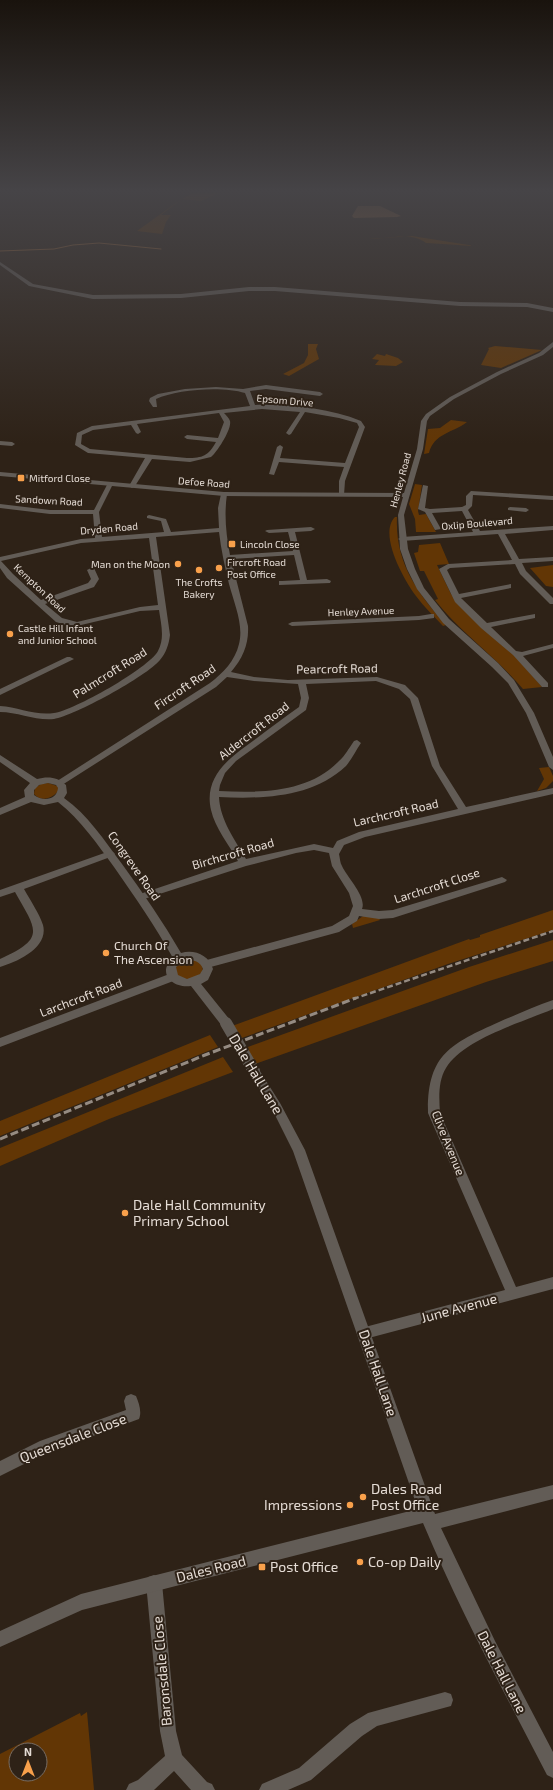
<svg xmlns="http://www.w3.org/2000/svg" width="553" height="1790" font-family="'Exo 2',sans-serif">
<rect width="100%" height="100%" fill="#2e2217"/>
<path fill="#623605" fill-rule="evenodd" d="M193,193H219L201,201L182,199L161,215H171L166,222L162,234L137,231L180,200Z
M412,236L475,246L426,243C412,231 387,239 369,239Z
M308,344H318L316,349L319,359L289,376L283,374L304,363L308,355Z
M495,346L542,350L501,368L481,365L489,349L488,348Z
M377,354L385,356L386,354L398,358L403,362L396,366L375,365L379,360L372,359Z
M451,420L467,422C453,433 434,433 429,453L424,454L428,429L440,428Z
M415,484L422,485L418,511L419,515L426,514L436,532H416L415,519L409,504Z
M395,517H397C395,563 417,592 446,625L443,626C434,616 424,607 416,596C404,580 378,534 395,517Z
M440,543L449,564L437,565L451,594L462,608L516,657L542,687L523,689C496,657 461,633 435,600L438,599L424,571H420L414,553L418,552L419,545Z
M553,565V587L546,586L530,568Z
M549,767L553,776V781L546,788L537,791L544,779L539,768Z
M48,783L57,786L59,790C53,798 42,803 34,794L35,788L41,784Z
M553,910V930L448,964L239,1039L232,1026L469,939L470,940L480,937V935Z
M363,916L378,917L380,920L353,928L352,924Z
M553,940V961L486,982L255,1064L245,1048L469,967Z
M184,959H195L202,964L203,972L192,980C182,979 177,979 174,968Z
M210,1035L218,1047L0,1136V1121Z
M223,1057L233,1072L109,1119L0,1166V1148Z
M87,1712L94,1790H0V1754L80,1713L81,1716ZM16,1750H40V1774H16Z"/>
<path fill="#966335" d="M358,206H380L401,216L397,217L354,218L352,216Z"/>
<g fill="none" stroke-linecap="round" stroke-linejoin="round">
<path stroke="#966335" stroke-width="1" d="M0,251L54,249L73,245L99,243L161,249"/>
<path fill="#625c56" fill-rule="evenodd" d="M0,262L33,284L93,295L181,294L249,287H275L460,302L527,303L553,308V312L527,307L460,306L275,291H249L181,298L93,299L29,286L0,265Z
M266,385L320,392L323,394L320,396L266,389L250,391L255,405C289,404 329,408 361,421L365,427L345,481L344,495L339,494V481L344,467L279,462L274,475L269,474L277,447L280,445L283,447L280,458L345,463L359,427L357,423L339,418L305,412L291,434L289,435L286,433L300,412L262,409L224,413C226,415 229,418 230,421C232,429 217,452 211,457L190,462L152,459L135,486L132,488L129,486L145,458L88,453L75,445L77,433L92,426L250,406L245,393C223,386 177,389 156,399L157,407H153L149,401L150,398L158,394L185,389L216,387L243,389ZM219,413L224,422L218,438L187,435L184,437L187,439L216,442C208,456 203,458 187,458L90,449L81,444L82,435L93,430L131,425L136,433L138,434L141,432L137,424Z
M0,441L12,442L15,444L12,446L0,445Z
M108,483L113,484L99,512L102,537L164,532L161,521L147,518V516L149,515L166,519L171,532L219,528L218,508L221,494L224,492L227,494C224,515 226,534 230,555L293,551L288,532L269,533L265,531L267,530L311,527L315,529L311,531L295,532L307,580L327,579L331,581L330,583L279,585V581H282L300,580L294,555L231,559L248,626C249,644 243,658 231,672L254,677L288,680L377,677L405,685L418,698L440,766L466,807L553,788V794L365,837L344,845L339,854C340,858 340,863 342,866C347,877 367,897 362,909L379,911L393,910L502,877L507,880L505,882L393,918L379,919L359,916L357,921L339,932L207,968L203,967L202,964L203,961L332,926L349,916L353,906L349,893L332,866L329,853L314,850L296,853L246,866L141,900L136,897L137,895L238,861C229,845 215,828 211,810C203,775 232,756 257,738C271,727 285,717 299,707L301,698L298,684L254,681L227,677L216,687L62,785L59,786L54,783L210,683C223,673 235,661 239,644C244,625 234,603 229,584C225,567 221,550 219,532L156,537L170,635C169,644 166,653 160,660C147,676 74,716 54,719C36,721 18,712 0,712V706C18,707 36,716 54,713C73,711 149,668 158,651C165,638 161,624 159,610L140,611L77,626L66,625L56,622L7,578L0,568V557L81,539L95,538L93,514H50L0,508V504L50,510H94ZM149,538L158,605L140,607L77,622L62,618L45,604L94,587L99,579L94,568H91L87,570L91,579L88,583L41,600L13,574L1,561L81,543ZM376,681L399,689L410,699L432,766L458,809L359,832L337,841L333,848L314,844L246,859C235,840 220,820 219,797C262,799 312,798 346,766C352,759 356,750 361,743L357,740L354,741C349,748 345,756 339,761C308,793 261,793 219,791L220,785L225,773L236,761L306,710L309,698L306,684Z
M423,485L428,486L425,508L430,509L462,507L466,505V496L471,491L553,496V500L473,495L472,506L468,510L480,531L553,526V530L505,534L519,559L553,557V561L522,563L526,571L553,598V604H550L520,574L515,564L450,568L447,570L459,594L511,584V588L461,598L487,623L535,614V618L491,627L516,651L522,652L553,644V648L523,656L548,683V687H542L513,655L481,628L455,602L439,569L448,564L512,560L498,534L402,541L398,539L402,537L473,532L462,511L432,513L441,529L435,530L425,512L418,509Z
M510,507L526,508L529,510L526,512L508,510V508Z
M431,614H434V618L419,620L292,626L288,624L292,622L419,616Z
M67,657H70L74,659L0,695V689Z
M110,851L113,852L115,854L113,856L24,889C30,900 39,913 43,925C49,948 17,962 0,967V959C46,938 37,931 15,892L0,897V890Z
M172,973L176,974L177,977L176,980L0,1047V1038Z
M553,1000V1009C523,1022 463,1039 446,1068C438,1081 439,1098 440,1113L516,1287L553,1277V1289L365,1339L360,1338L358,1333L360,1328L365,1327L505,1290L428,1113C427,1055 450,1044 499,1022C516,1015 535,1006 553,1000Z
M131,1394L136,1396C139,1403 142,1412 139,1419L44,1454L0,1476V1461L40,1441L126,1410L124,1401L126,1396Z
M154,1575L160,1577L162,1583L176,1731L182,1755L207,1782L212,1784L215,1790H191L174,1771L154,1790H126L129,1784L138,1780L165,1756L160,1731L146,1583L148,1577Z
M445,1692L451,1694L453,1700L451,1706L377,1726L362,1736L311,1780L288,1790H259L262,1784L299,1768L350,1724L368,1713Z"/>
<path fill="#625c56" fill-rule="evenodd" d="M553,342V347L543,355L501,374L454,399L430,416L427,421L423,449L404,515L408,549L415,569L424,588L449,619L498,663L514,680L534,713L553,757V770L549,767L526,713L508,683L492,667L443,623L417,589L407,569L400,549L398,515L403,497L224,496L0,476V472L224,492L404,493L417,449L421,421L426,414L450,397L497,372L539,353Z
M0,755L37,779C48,776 58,777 66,785L67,793L64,798C88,815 104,840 122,864C143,893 163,922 181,953C194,949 209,955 213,969L208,980L201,984L230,1020L232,1023L230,1026H222L191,986C173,989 156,973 173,958C155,926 135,897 114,867C97,844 81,820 58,802L44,805L31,802L0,815V808L25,797L24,790L30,783L0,762ZM48,783L56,785L58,788C57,800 43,802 34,795V790L39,785ZM186,960C194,960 200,961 203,969L200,974L187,979L178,975L176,967Z
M254,1066L258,1068L280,1103L305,1150L435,1514L553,1485V1499L441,1528L495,1641L553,1752V1778L547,1775C504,1692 459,1609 423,1523L82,1610L0,1647V1631L81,1594L418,1509L293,1151L272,1109L248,1071L250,1068Z"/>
<path stroke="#958b82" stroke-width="2.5" stroke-dasharray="6 3" stroke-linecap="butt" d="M353,999L553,931"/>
<path stroke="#958b82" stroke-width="3" stroke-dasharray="8 3.5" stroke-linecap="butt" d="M0,1139L205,1055L356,998"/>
<path stroke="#625c56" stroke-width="12" d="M226,1023L254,1071"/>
</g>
<linearGradient id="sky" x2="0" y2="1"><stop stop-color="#19130d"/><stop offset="0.43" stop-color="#464447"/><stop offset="1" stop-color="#464447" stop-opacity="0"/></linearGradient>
<rect width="553" height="444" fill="url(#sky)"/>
<g fill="#f8a04b" stroke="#2e2217" stroke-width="1.5">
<rect x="17" y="474" width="8" height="8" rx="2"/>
<rect x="228" y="540" width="8" height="8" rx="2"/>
<circle cx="178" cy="564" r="4"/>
<circle cx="219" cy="568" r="4"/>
<circle cx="199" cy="570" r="4"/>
<circle cx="10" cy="634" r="4"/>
<circle cx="106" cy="953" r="4"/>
<circle cx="125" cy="1213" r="4"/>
<circle cx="363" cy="1497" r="4"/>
<circle cx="350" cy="1505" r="4"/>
<circle cx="360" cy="1562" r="4"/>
<rect x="258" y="1563" width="8" height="8" rx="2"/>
</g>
<g text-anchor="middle" stroke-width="4" stroke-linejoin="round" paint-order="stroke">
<g font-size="10" fill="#e5dcd5" stroke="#2e2217">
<text transform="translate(285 400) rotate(5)" y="4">Epsom Drive</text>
<text transform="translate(400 480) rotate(-75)" y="4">Henley Road</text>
<text transform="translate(204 482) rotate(4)" y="4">Defoe Road</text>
<text transform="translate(49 500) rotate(3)" y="4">Sandown Road</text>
<text transform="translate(477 523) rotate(-5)" y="4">Oxlip Boulevard</text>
<text transform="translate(109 528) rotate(-5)" y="4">Dryden Road</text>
<text transform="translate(40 588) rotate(43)" y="4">Kempton Road</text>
<text transform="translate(361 611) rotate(-2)" y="4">Henley Avenue</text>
</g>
<g font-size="10" fill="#e5dcd5" stroke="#2e2217" text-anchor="start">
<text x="29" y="482">Mitford Close</text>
<text x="240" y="548">Lincoln Close</text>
<text x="227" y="566">Fircroft Road<tspan x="227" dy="12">Post Office</tspan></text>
<text x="170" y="568" text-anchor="end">Man on the Moon</text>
<text x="199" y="586" text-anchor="middle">The Crofts<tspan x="199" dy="12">Bakery</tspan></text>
<text x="18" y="632">Castle Hill Infant<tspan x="18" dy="12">and Junior School</tspan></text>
</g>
<g font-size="12" fill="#e5dcd5" stroke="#2e2217">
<text transform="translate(337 669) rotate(-1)" y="4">Pearcroft Road</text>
<text transform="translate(110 673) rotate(-32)" y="4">Palmcroft Road</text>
<text transform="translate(185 687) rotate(-34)" y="4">Fircroft Road</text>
<text transform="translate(254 731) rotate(-38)" y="4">Aldercroft Road</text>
<text transform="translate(396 813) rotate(-13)" y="4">Larchcroft Road</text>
<text transform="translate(233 854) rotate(-16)" y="4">Birchcroft Road</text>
<text transform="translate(134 866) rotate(55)" y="4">Congreve Road</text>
<text transform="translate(437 886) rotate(-18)" y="4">Larchcroft Close</text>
<text transform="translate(81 998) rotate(-21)" y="4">Larchcroft Road</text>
<text transform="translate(448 1143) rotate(68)" y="4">Clive Avenue</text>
</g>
<g font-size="12" fill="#e5dcd5" stroke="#2e2217" text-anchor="start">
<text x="114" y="950">Church Of<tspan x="114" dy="14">The Ascension</tspan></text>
</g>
<g font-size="14" fill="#e5dcd5" stroke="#2e2217">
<text transform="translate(256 1074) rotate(59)" y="5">Dale Hall Lane</text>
<text transform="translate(459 1308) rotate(-15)" y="5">June Avenue</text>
<text transform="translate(378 1373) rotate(71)" y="5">Dale Hall Lane</text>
<text transform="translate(73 1438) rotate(-21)" y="5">Queensdale Close</text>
<text transform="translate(211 1569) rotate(-14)" y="5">Dales Road</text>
<text transform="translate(162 1671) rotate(-95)" y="5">Baronsdale Close</text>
<text transform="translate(502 1672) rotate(63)" y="5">Dale Hall Lane</text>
</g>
<g font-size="14" fill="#e5dcd5" stroke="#2e2217" text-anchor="start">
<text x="133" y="1210">Dale Hall Community<tspan x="133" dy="16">Primary School</tspan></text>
<text x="371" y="1494">Dales Road<tspan x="371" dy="16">Post Office</tspan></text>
<text x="342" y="1510" text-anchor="end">Impressions</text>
<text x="368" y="1567">Co-op Daily</text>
<text x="270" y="1572">Post Office</text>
</g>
</g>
<g transform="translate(28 1762)"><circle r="19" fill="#2e2217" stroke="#776c63"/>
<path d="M0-3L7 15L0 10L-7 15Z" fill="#f8a04b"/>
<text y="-6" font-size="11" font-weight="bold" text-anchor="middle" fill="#e5dcd5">N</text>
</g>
</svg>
